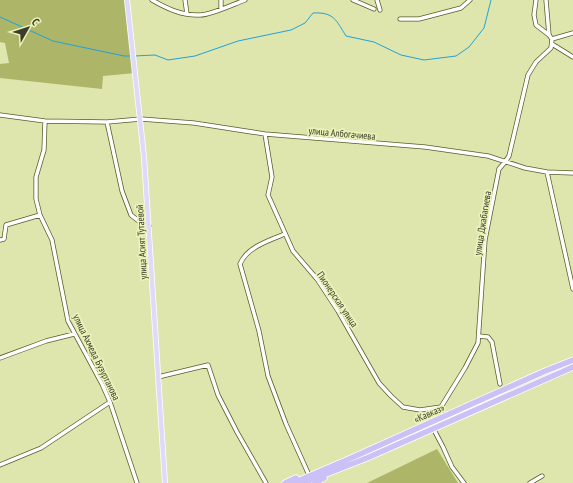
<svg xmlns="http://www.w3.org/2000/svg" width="573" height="483" font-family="'PT Sans Narrow',sans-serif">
<rect width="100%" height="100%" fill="#dee5ad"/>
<path fill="#adb568" d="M0,0H127L135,73L103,76L102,89L0,78V64L9,63L5,43L0,42Z
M437,449L458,483H367Z"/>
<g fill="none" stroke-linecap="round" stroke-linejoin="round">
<path stroke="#21a2da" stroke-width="1" d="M0,17L53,41L124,56H131
M134,56L155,55L168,60L195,56L238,41L291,30L305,23L313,13C334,12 336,20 346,36L374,42L401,55L424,60L456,56L469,47L484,28L491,0"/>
<defs>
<path id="minor" d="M152,0C166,8 182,16 200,15C211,15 234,4 245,0
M185,0L187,14
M221,0V9
M353,0L374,9
M377,0L380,10
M536,0L534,15L536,25L549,35
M400,19H419L461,8L470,0
M552,39L573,33
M552,44L573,57
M0,115L45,121L107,122L141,119L194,123L265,134L425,147L488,156L525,168L547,172L573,173
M45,121L44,150L36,177V199L40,215L52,240L68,321L102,384L110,402L137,483
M107,122L122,191L131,215L140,222L149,226
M265,134L272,177L268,195L293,251L317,279L338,311L379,383L391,396L403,407L420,410L441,407
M547,172L573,289
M285,234C270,240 247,247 240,264L259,331L268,376L286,424L308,473
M0,240L4,239L6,225L40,215
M479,336L488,337L492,342L500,384
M0,358L46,341L74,334
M158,377L208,365L218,395L237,432L266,483
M441,418V407L465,368L478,343L485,240L499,169L505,162L509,156L528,75L536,62L551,48L552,39L549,35L546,0
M433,428L443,447L452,467L464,483
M0,465L41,448L110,402
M530,483L542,476"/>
<path id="major" d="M127,0L144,157L165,483"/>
<path id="highway" d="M285,483L296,478
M293,483L349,459L543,372L573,360
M303,483L367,458L573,367
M315,483L324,478"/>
</defs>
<use href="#minor" stroke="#595d2a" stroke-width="5"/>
<use href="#major" stroke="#fff" stroke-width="6"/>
<use href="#highway" stroke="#fff" stroke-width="7"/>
<use href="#minor" stroke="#fff" stroke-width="3.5"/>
<use href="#major" stroke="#e0dafa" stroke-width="4.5"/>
<use href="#highway" stroke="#cbc1f7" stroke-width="5.5"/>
</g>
<g text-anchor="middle" stroke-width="3.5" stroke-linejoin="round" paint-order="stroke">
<g font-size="10" fill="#3c3e28" stroke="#ebf2ba">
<text transform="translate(342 133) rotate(5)" y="4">улица Албогачиева</text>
<text transform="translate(482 223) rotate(-81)" y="4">улица Джабагиева</text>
<text transform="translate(141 242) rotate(-93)" y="4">улица Асият Тутаевой</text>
<text transform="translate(338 299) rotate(56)" y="4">Пионерская улица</text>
<text transform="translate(97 357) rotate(64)" y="4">улица Ахмеда Бузуртанова</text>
<text transform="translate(429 413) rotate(-24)" y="4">«Кавказ»</text>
</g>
</g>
<g transform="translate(28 28) rotate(51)" stroke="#ebf2ba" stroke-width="3" paint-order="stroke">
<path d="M0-3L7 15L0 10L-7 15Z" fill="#3c3e28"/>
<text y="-6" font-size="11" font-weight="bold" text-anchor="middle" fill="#3c3e28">С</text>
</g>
</svg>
